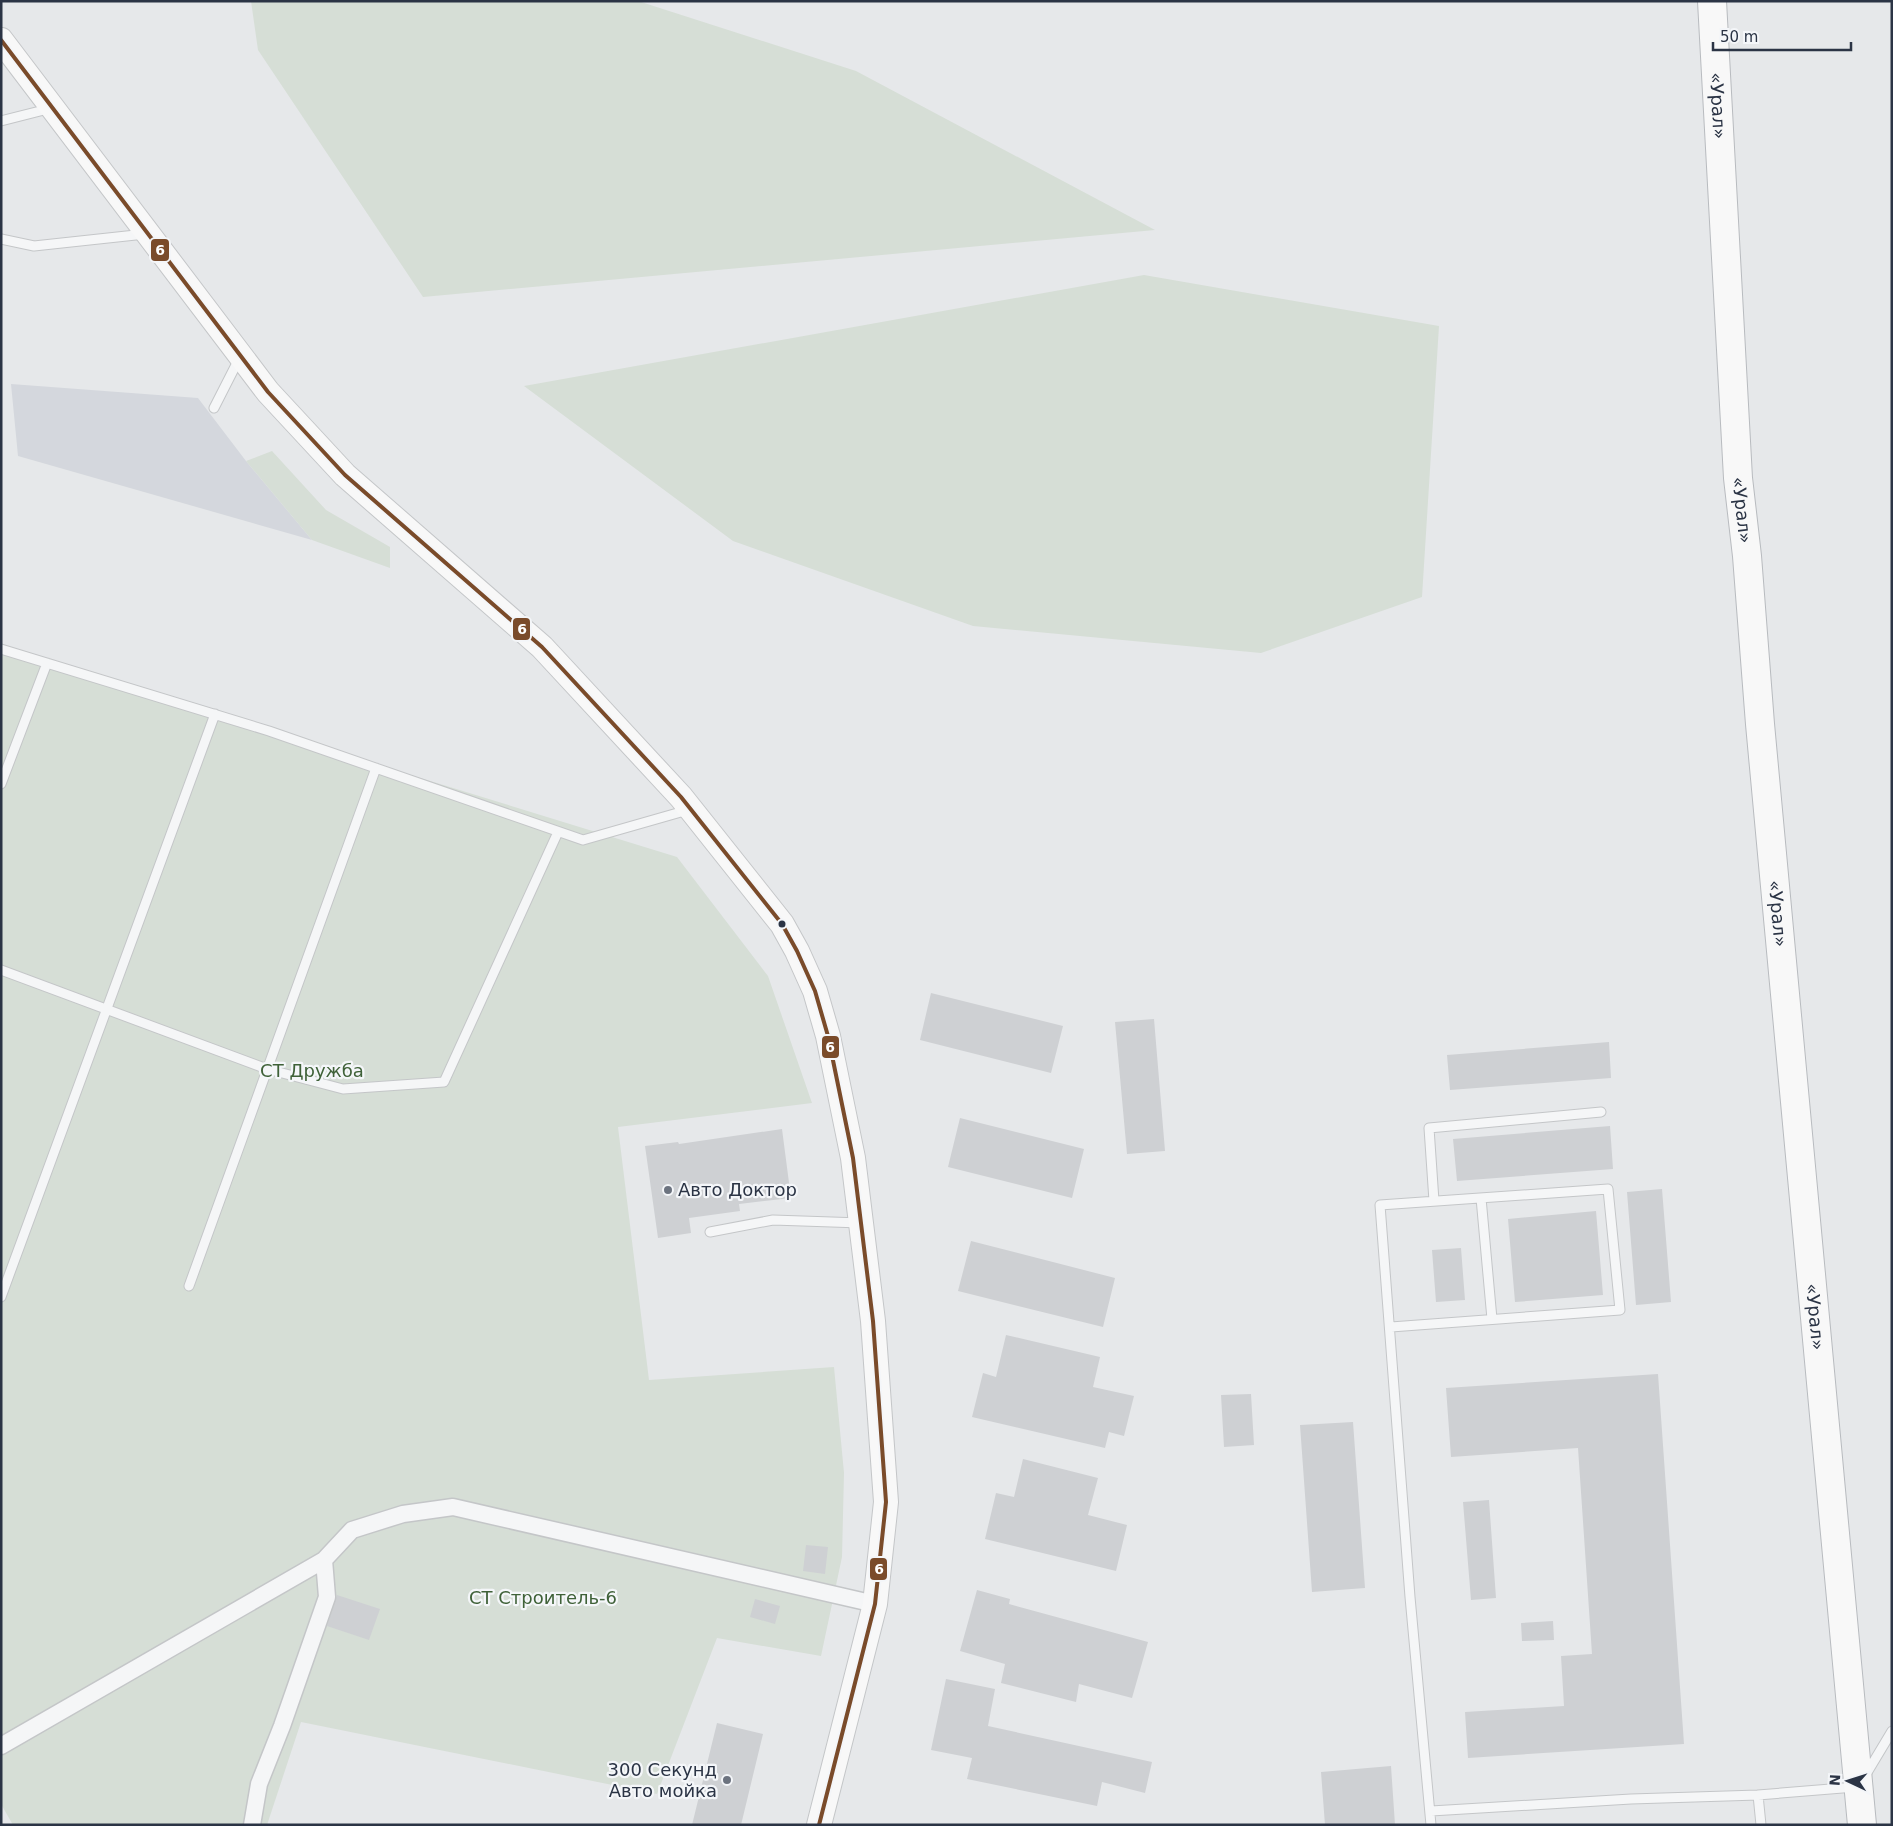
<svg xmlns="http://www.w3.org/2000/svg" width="1893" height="1826" font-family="'DejaVu Sans',sans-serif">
<rect width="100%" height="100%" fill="#e6e8ea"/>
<path fill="#d4d7dd" d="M11,384L198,398L246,461L312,540L18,456Z"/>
<path fill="#d6ded6" d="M251,1H638L856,71L1155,230L423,297L258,50Z
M1144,275L1439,326L1422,597L1261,653L973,626L733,541L524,386Z
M272,451L326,510L390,547V568L312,540L246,461Z
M1,649L677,857L768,976L812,1103L618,1127L649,1380L834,1367L844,1473L842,1557L821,1656L717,1638L657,1794L301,1722L267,1825H13L1,1804Z"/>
<path fill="#ced0d3" d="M931,993L1063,1026L1051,1073L920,1040Z
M1154,1019L1165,1151L1127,1154L1115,1022Z
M1609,1042L1611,1078L1450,1090L1447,1055Z
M960,1118L1084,1149L1072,1198L948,1167Z
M1610,1126L1613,1169L1457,1181L1453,1139Z
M782,1129L791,1198L739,1204L740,1211L689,1218L691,1233L658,1238L645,1146L678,1142L679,1144Z
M1662,1189L1671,1302L1636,1305L1627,1192Z
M1596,1211L1603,1295L1515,1302L1508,1219Z
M971,1241L1115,1278L1103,1327L958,1291Z
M1461,1248L1465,1300L1436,1302L1432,1250Z
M1006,1335L1100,1357L1093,1387L1134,1396L1124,1436L1109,1432L1105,1448L972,1417L983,1373L996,1377Z
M1658,1374L1684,1744L1468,1758L1465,1712L1564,1706L1561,1656L1592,1654L1578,1448L1451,1457L1446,1388Z
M1251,1394L1254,1445L1224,1447L1221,1395Z
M1353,1422L1365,1588L1312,1592L1300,1425Z
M1023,1459L1098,1478L1088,1515L1127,1525L1116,1571L985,1539L996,1493L1014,1497Z
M1489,1500L1496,1598L1471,1600L1463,1502Z
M806,1545L828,1547L825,1574L803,1571Z
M977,1590L1010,1599L1009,1604L1148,1642L1132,1698L1079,1684L1076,1702L1001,1683L1005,1664L960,1651Z
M337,1595L380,1609L369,1640L327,1626Z
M755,1599L780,1606L775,1624L750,1617Z
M1553,1621L1554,1640L1522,1641L1521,1623Z
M946,1679L995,1689L988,1726L1152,1762L1145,1793L1102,1782L1097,1806L967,1779L972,1758L931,1750Z
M717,1723L763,1734L741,1825H692Z
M1391,1766L1395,1825H1325L1321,1772Z"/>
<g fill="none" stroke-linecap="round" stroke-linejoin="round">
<defs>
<path id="lane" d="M1,121L52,108
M1,239L34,246L145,234
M214,408L240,357
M1,649L269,731L583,840L688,810
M1,784L47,663
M1,970L267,1069L343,1089L444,1082L558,832
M1481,1198L1492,1319
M1434,1201L1429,1128L1601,1112
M710,1232L773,1220L861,1223
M189,1286L376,768
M1,1297L215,714
M1391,1327L1620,1310L1608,1189L1380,1205L1410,1597L1431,1825
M1865,1776L1892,1731
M1431,1811L1631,1799L1758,1795
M1761,1825L1758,1795L1855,1787"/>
<path id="street" d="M1,1746L324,1560L352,1530L403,1514L453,1507L875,1604
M252,1825L259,1784L282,1726L327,1597L324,1560"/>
<path id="secondary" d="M1,40L268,392L345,475L542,647L681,797L782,924L797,951L815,991L828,1036L853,1158L873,1321L886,1502L875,1604L819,1825"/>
<g id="highway">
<path id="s1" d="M1712,1L1738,478L1747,556L1760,724L1862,1825"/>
</g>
</defs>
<use href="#lane" stroke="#c4c6c8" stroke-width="11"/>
<use href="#street" stroke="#c4c6c8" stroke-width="19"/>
<use href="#secondary" stroke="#c4c6c8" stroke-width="26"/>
<use href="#highway" stroke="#b8bbbf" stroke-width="30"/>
<use href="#lane" stroke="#f5f6f7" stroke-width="9"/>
<use href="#street" stroke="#f5f6f7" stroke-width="16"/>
<use href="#secondary" stroke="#f8f8f8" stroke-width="24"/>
<use href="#highway" stroke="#f8f8f8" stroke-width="28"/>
<defs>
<path id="bus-1" d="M1,40L268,392L345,475L542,647L681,797L782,924L797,951L815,991L828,1036L853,1158L873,1321L886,1502L875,1604L819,1825"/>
</defs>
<use href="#bus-1" stroke="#f4f6f9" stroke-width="8"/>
<use href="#bus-1" stroke="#7a4b2a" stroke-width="4"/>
</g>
<circle fill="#2b3445" stroke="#f4f6f9" stroke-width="2" cx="782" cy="924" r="4.5"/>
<g fill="#6c737f" stroke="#f4f6f9" stroke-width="2">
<circle cx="668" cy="1190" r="5"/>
<circle cx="727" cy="1780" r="5"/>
</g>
<g text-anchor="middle" stroke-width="4.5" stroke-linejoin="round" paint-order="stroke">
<g font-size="18" fill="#2b3445" stroke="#f4f6f9">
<text dy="6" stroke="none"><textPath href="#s1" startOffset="105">«Урал»</textPath></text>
<text dy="6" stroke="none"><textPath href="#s1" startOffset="510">«Урал»</textPath></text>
<text dy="6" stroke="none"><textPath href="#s1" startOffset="915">«Урал»</textPath></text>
<text dy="6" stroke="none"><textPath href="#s1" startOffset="1320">«Урал»</textPath></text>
</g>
<g font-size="18" fill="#3f6138" stroke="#f4f6f9">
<text x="312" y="1077">СТ Дружба</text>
<text x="543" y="1604">СТ Строитель-6</text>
</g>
<g font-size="18" fill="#2b3445" stroke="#f4f6f9" text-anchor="start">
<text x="678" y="1196">Авто Доктор</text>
<text x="717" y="1776" text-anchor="end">300 Секунд<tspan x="717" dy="21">Авто мойка</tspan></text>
</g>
</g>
<g stroke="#f4f6f9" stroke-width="2">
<rect x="150" y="238" width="20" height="24" rx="5" fill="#7a4b2a"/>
<rect x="512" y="617" width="19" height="24" rx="5" fill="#7a4b2a"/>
<rect x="821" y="1035" width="19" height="24" rx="5" fill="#7a4b2a"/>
<rect x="869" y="1557" width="19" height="24" rx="5" fill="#7a4b2a"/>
</g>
<g font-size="14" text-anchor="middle" font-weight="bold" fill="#fff">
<text x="160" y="255">6</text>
<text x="522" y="634">6</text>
<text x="830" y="1052">6</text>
<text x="879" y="1574">6</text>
</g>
<rect width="1893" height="1826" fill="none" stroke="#2b3445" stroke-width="5"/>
<g transform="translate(1848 1781) rotate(274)" stroke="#f4f6f9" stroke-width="4" paint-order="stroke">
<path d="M0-4L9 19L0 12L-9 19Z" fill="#2b3445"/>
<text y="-8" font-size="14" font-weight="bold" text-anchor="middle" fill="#2b3445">N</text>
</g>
<path d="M1713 42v8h138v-8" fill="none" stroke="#2b3445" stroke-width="2.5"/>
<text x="1720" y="42" font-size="15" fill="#2b3445" stroke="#f4f6f9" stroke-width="4" paint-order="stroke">50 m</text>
</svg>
